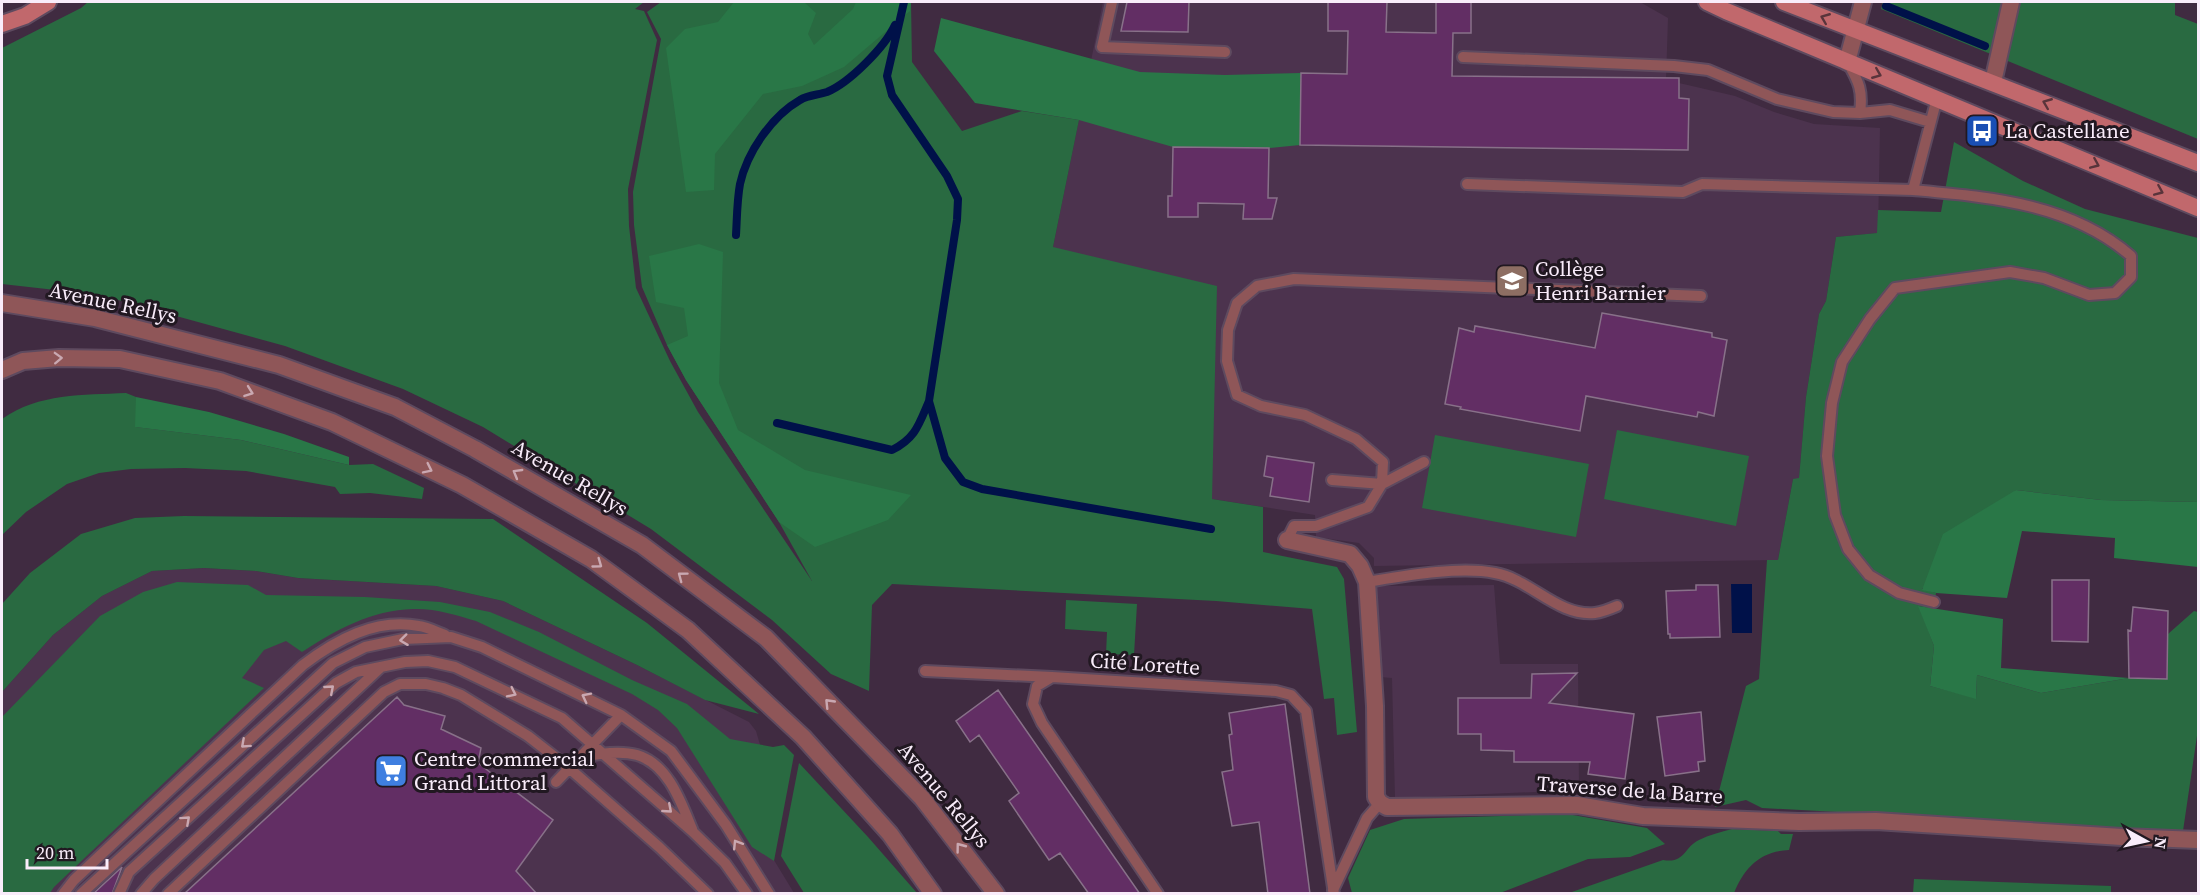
<svg xmlns="http://www.w3.org/2000/svg" width="2200" height="895" font-family="'Source Serif 4',serif">
<rect width="100%" height="100%" fill="#402b41"/>
<path fill="#4c334e" d="M1103,2H1640L1668,18L1666,80L1735,96L1774,112L1814,124L1880,128L1878,233L1836,237L1826,301L1819,314L1806,397L1799,479H1793L1778,560L1374,566V558L1359,543L1316,537L1315,515L1212,499L1053,247Z
M204,568L256,571L298,578L436,586L503,601L637,665L749,722L756,731L763,755L766,847L794,893L2,894V692L53,635L102,596L152,571Z
M1494,585L1500,664H1578L1579,790L1395,798L1392,678L1380,677L1376,586Z"/>
<path fill="#296a41" d="M88,2H644L635,9L644,11L657,40L628,189L629,226L636,288L670,361L698,412L812,581L779,522L686,380L667,345L642,287L634,225L633,192L661,39L647,12L661,2H911L912,62L962,131L1022,111L1079,120L1053,247L1217,286L1212,499L1263,507V552L1337,567L1344,579L1357,732L1337,735L1334,698L1324,699L1312,609L1216,601L892,584L872,605L869,691L831,674L772,620L651,529L483,427L403,389L285,346L100,295L2,284V48L81,8Z
M1883,2H2175V15L2198,24V139L1881,9Z
M1954,142L2023,181L2085,209L2198,238V502L2101,500L2016,490L1922,589L1936,593L1933,609L1919,606L1934,646L1930,686L1976,698L1977,675L2041,693L2129,678L2167,679L2168,634L2194,611L2198,612V729L2183,831L1762,808L1746,800L1715,807L1746,686L1759,679L1767,560H1778L1793,479L1799,478L1806,397L1819,314L1826,301L1836,237L1877,233L1878,210L1941,212Z
M126,393L136,397V427L241,440L349,465L373,464L424,488L422,499L370,493L340,494L335,487L246,471L185,468L131,469L99,473L67,484L26,512L2,535V419C39,393 83,395 126,393Z
M1617,430L1749,456L1736,526L1604,499Z
M1435,435L1589,464L1576,537L1422,508Z
M184,516L493,519L647,623L759,714L705,700L637,665L503,601L436,586L298,578L256,571L204,568L152,571L102,596L53,635L2,692V604L30,573L81,534L135,518Z
M177,582L248,585L266,595L365,597L440,602L490,612L539,632L632,680L687,704L730,739L773,747L784,745L794,755L774,861L752,847L677,728L658,710L632,694L476,621C456,615 434,608 413,609C372,610 335,630 302,652L286,641L264,650L242,678L264,688L54,887L50,893H2V717L100,616L143,592Z
M1066,600L1137,604L1134,655L1106,654L1107,632L1065,629Z
M799,763L868,837L917,893H804L781,856Z
M1567,814L1647,828L1665,844L1630,857L1588,859L1500,893H1352L1348,878L1370,830L1404,819Z
M1732,829L1778,831L1781,834H1793L1789,850C1760,851 1744,868 1734,893H1569L1663,860C1685,864 1684,847 1699,840C1709,835 1721,832 1732,829Z
M1914,879L2111,886V893H1913Z"/>
<path fill="#297747" d="M734,2H804L816,13L808,34L814,45L853,9L856,2H911L910,11L844,67L802,86L763,94L715,154L714,190L686,192L666,48L685,29L718,22Z
M941,18L1140,72L1225,75L1301,73L1300,145L1269,148L1173,147L1079,120L975,103L934,51Z
M699,244L723,252L719,383L738,430L805,470L911,495L888,520L815,547L779,522L686,380L667,345L688,336L684,308L656,302L649,256Z
M136,397L209,412L284,434L349,457V465L241,440L135,427Z
M2016,490L2101,500L2198,502V567L2114,558L2115,538L2022,531L2007,598L1936,593L1922,590L1943,534Z
M1918,606L2003,619L2001,668L2129,678L2041,693L1977,675L1976,699L1930,686L1934,646Z"/>
<path fill="#001149" d="M1731,584H1752V633H1732Z"/>
<g fill="none" stroke-linecap="round" stroke-linejoin="round">
<path stroke="#001149" stroke-width="8" d="M904,2L887,76L892,95L947,176L958,199L957,220L929,401L945,458L963,482L982,489L1211,529
M1886,6L1985,46
M736,235C737,218 737,200 740,184C747,152 772,116 800,100C808,95 818,95 827,92C849,83 885,47 895,25
M777,423L892,450C916,438 919,424 929,401"/>
</g>
<path fill="#622e64" stroke="#887189" stroke-width="1.5" d="M1127,2H1189L1188,32L1121,31Z
M1328,2H1387L1386,32L1436,33V2H1471V33H1453L1452,76L1679,78V98L1689,99L1688,150L1300,145L1301,73L1347,74L1348,31H1328Z
M1173,147L1269,148L1268,198H1277L1272,219H1243L1244,204L1198,203V217H1168V196H1172Z
M1602,313L1712,333V337L1727,340L1714,416L1698,412L1697,417L1586,396L1580,431L1460,409L1461,407L1445,404L1459,328L1474,332L1475,326L1595,348Z
M1267,456L1314,463L1309,502L1270,496L1273,478L1264,476Z
M2052,580H2089L2088,642L2052,641Z
M1696,585H1718L1720,637L1670,638V634H1668L1666,591L1696,590Z
M2133,607L2168,611L2167,679L2129,678L2128,630L2131,631Z
M1577,673L1549,703L1634,714L1625,779L1588,774L1590,762H1514V751L1481,750V734H1458V698H1531L1532,674Z
M998,690L1140,894H1089L1060,853L1049,860L1009,801L1019,793L979,735L970,742L956,721Z
M397,697L404,705L445,716L441,729L481,748L478,763L553,820L516,871L537,894H184Z
M1285,704L1305,855L1310,894H1268L1259,822L1232,826L1222,772L1233,770L1229,735L1232,734L1229,713Z
M1701,712L1705,761L1698,762L1699,771L1665,776L1657,717Z
M122,867L112,894H93Z"/>
<g fill="none" stroke-linecap="round" stroke-linejoin="round">
<defs>
<path id="service" d="M1112,2L1102,47L1225,52
M1463,57L1674,66L1708,70L1777,99L1833,112L1860,113L1890,110L1930,122
M1848,63C1859,82 1863,91 1860,113
M1467,184L1683,192L1702,184L1913,190
M1332,480L1382,484L1424,462
M1287,540L1294,526H1316L1368,507L1382,484L1383,462L1356,439L1305,415L1261,406L1237,395L1227,361L1228,330L1237,303L1257,286L1294,279L1701,296
M1367,582C1404,576 1458,566 1495,573C1530,579 1558,617 1595,613C1603,612 1610,609 1617,606
M1934,602L1899,593L1869,575L1848,549L1835,515L1827,456L1832,403L1842,362L1870,319L1895,288L2010,272L2044,278L2089,295L2115,293L2131,277V256C2070,203 1989,197 1913,190L1937,98
M925,671L1052,677
M580,757C598,754 620,750 637,755C668,764 681,802 692,829
M556,782L621,715
M1333,890L1367,818L1380,803
M63,894L74,880L303,665C336,640 375,618 419,626C427,627 437,632 445,635
M81,894L333,663L365,647L403,639L451,637L482,647L621,715L671,751L726,825L769,894
M119,894L129,872L336,683L356,672L405,662L428,661L455,667L562,718L692,831L725,863L747,894
M141,894L154,879L381,667
M168,894L384,692L400,684H426L443,688L461,695L528,736L569,768L659,847L708,894
M1158,894L1042,723L1033,704L1037,686L1052,677L1276,691L1291,695L1306,711L1334,894"/>
<path id="minor" d="M1847,62L1863,2
M1993,82L2011,2
M1287,540L1350,554L1360,566L1367,582L1375,706L1376,797L1380,803L1387,807L1577,805L1643,816L1799,822L1876,821L2122,837L2198,840"/>
<path id="tertiary" d="M2,303L95,318L279,365L395,407L475,449L642,545L766,638L922,798L996,894
M2,370L23,361L59,358L120,359L220,381L332,422L462,485L591,559L688,630L803,737L890,834L933,894"/>
<path id="secondary" d="M1707,2L1726,11L2198,208
M1784,2L2198,163
M2,24L25,16L48,2"/>
</defs>
<use href="#service" stroke="#5e4a5f" stroke-width="14"/>
<use href="#minor" stroke="#5e4a5f" stroke-width="20"/>
<use href="#tertiary" stroke="#5e4a5f" stroke-width="20"/>
<use href="#secondary" stroke="#5e4a5f" stroke-width="20"/>
<use href="#service" stroke="#8f5658" stroke-width="10"/>
<use href="#minor" stroke="#8f5658" stroke-width="16"/>
<use href="#tertiary" stroke="#8f5658" stroke-width="16"/>
<use href="#secondary" stroke="#c1686c" stroke-width="16"/>
</g>
<defs><path id="oneway-chevron" d="M-2-3.5L2.5 0L-2 3.5" fill="none" stroke-width="1.6" stroke-linecap="round" stroke-linejoin="round" transform="scale(1.5)"/></defs>
<g stroke="#59343b">
<use href="#oneway-chevron" transform="translate(1825 18) rotate(-158)"/>
<use href="#oneway-chevron" transform="translate(1877 74) rotate(22)"/>
<use href="#oneway-chevron" transform="translate(2047 103) rotate(-158)"/>
<use href="#oneway-chevron" transform="translate(2095 164) rotate(23)"/>
<use href="#oneway-chevron" transform="translate(2159 191) rotate(23)"/>
</g>
<g stroke="#c9a8b1">
<use href="#oneway-chevron" transform="translate(58 358) rotate(-2)"/>
<use href="#oneway-chevron" transform="translate(249 392) rotate(20)"/>
<use href="#oneway-chevron" transform="translate(428 469) rotate(26)"/>
<use href="#oneway-chevron" transform="translate(517 473) rotate(-150)"/>
<use href="#oneway-chevron" transform="translate(598 564) rotate(36)"/>
<use href="#oneway-chevron" transform="translate(682 576) rotate(-143)"/>
<use href="#oneway-chevron" transform="translate(404 640) rotate(173)"/>
<use href="#oneway-chevron" transform="translate(330 689) rotate(-41)"/>
<use href="#oneway-chevron" transform="translate(512 693) rotate(26)"/>
<use href="#oneway-chevron" transform="translate(586 697) rotate(-153)"/>
<use href="#oneway-chevron" transform="translate(829 703) rotate(-134)"/>
<use href="#oneway-chevron" transform="translate(245 744) rotate(138)"/>
<use href="#oneway-chevron" transform="translate(668 809) rotate(41)"/>
<use href="#oneway-chevron" transform="translate(186 820) rotate(-42)"/>
<use href="#oneway-chevron" transform="translate(737 844) rotate(-122)"/>
<use href="#oneway-chevron" transform="translate(960 847) rotate(-127)"/>
</g>
<defs>
<symbol id="bus-square" viewBox="-11 -11 22 22"><rect x="-9" y="-9" width="18" height="18" rx="4" fill="#1a4fb4" stroke="#211821"/><path d="M-5-6H5V4H4V6H2V4H-2V6H-4V4H-5ZM-3.5-4V0h7V-4ZM-3.5 1.2v1.5H-2V1.2ZM2 1.2v1.5H3.5V1.2Z" fill="#fff"/></symbol>
<symbol id="school-square" viewBox="-11 -11 22 22"><rect x="-9" y="-9" width="18" height="18" rx="4" fill="#8d6e63" stroke="#211821"/><path d="M0-5L7-2L0 1L-7-2ZM-4 1L0 2.5L4 1V4Q0 6-4 4Z" fill="#fff"/></symbol>
<symbol id="supermarket-square" viewBox="-11 -11 22 22"><rect x="-9" y="-9" width="18" height="18" rx="4" fill="#3f7fe0" stroke="#211821"/><path d="M-6-5.5h2.5l.6 2H6L4.5 2H-2.5L-4.4-4H-6ZM-1.5 3.2a1.3 1.3 0 1 0 .1 0ZM3 3.2a1.3 1.3 0 1 0 .1 0Z" fill="#fff"/></symbol>
</defs>
<g fill-rule="evenodd">
<use href="#bus-square" x="1963" y="112" width="38" height="38"/>
<use href="#school-square" x="1493" y="262" width="38" height="38"/>
<use href="#supermarket-square" x="372" y="752" width="38" height="38"/>
</g>
<g text-anchor="middle" stroke-width="6" stroke-linejoin="round" paint-order="stroke">
<g font-size="21" fill="#f9ecfa" stroke="#211821" text-anchor="start">
<text x="2005" y="138">La Castellane</text>
<text x="1535" y="276">Collège<tspan x="1535" dy="24">Henri Barnier</tspan></text>
<text x="414" y="766">Centre commercial<tspan x="414" dy="24">Grand Littoral</tspan></text>
</g>
<g font-size="21" fill="#f9ecfa" stroke="#211821">
<text transform="translate(113 303) rotate(12)" y="7">Avenue Rellys</text>
<text transform="translate(570 478) rotate(30)" y="7">Avenue Rellys</text>
<text transform="translate(1145 664) rotate(4)" y="7">Cité Lorette</text>
<text transform="translate(1630 790) rotate(4)" y="7">Traverse de la Barre</text>
<text transform="translate(944 795) rotate(50)" y="7">Avenue Rellys</text>
</g>
</g>
<rect width="2200" height="895" fill="none" stroke="#f9ecfa" stroke-width="6"/>
<g transform="translate(2146 841) rotate(98)" stroke="#211821" stroke-width="4.5" paint-order="stroke">
<path d="M0-4.5L10 22L0 15L-10 22Z" fill="#f9ecfa"/>
<text y="-9" font-size="16" font-weight="bold" text-anchor="middle" fill="#f9ecfa">N</text>
</g>
<path d="M27 859v9h80v-9" fill="none" stroke="#f9ecfa" stroke-width="3"/>
<text x="36" y="859" font-size="18" fill="#f9ecfa" stroke="#211821" stroke-width="4.5" paint-order="stroke">20 m</text>
</svg>
